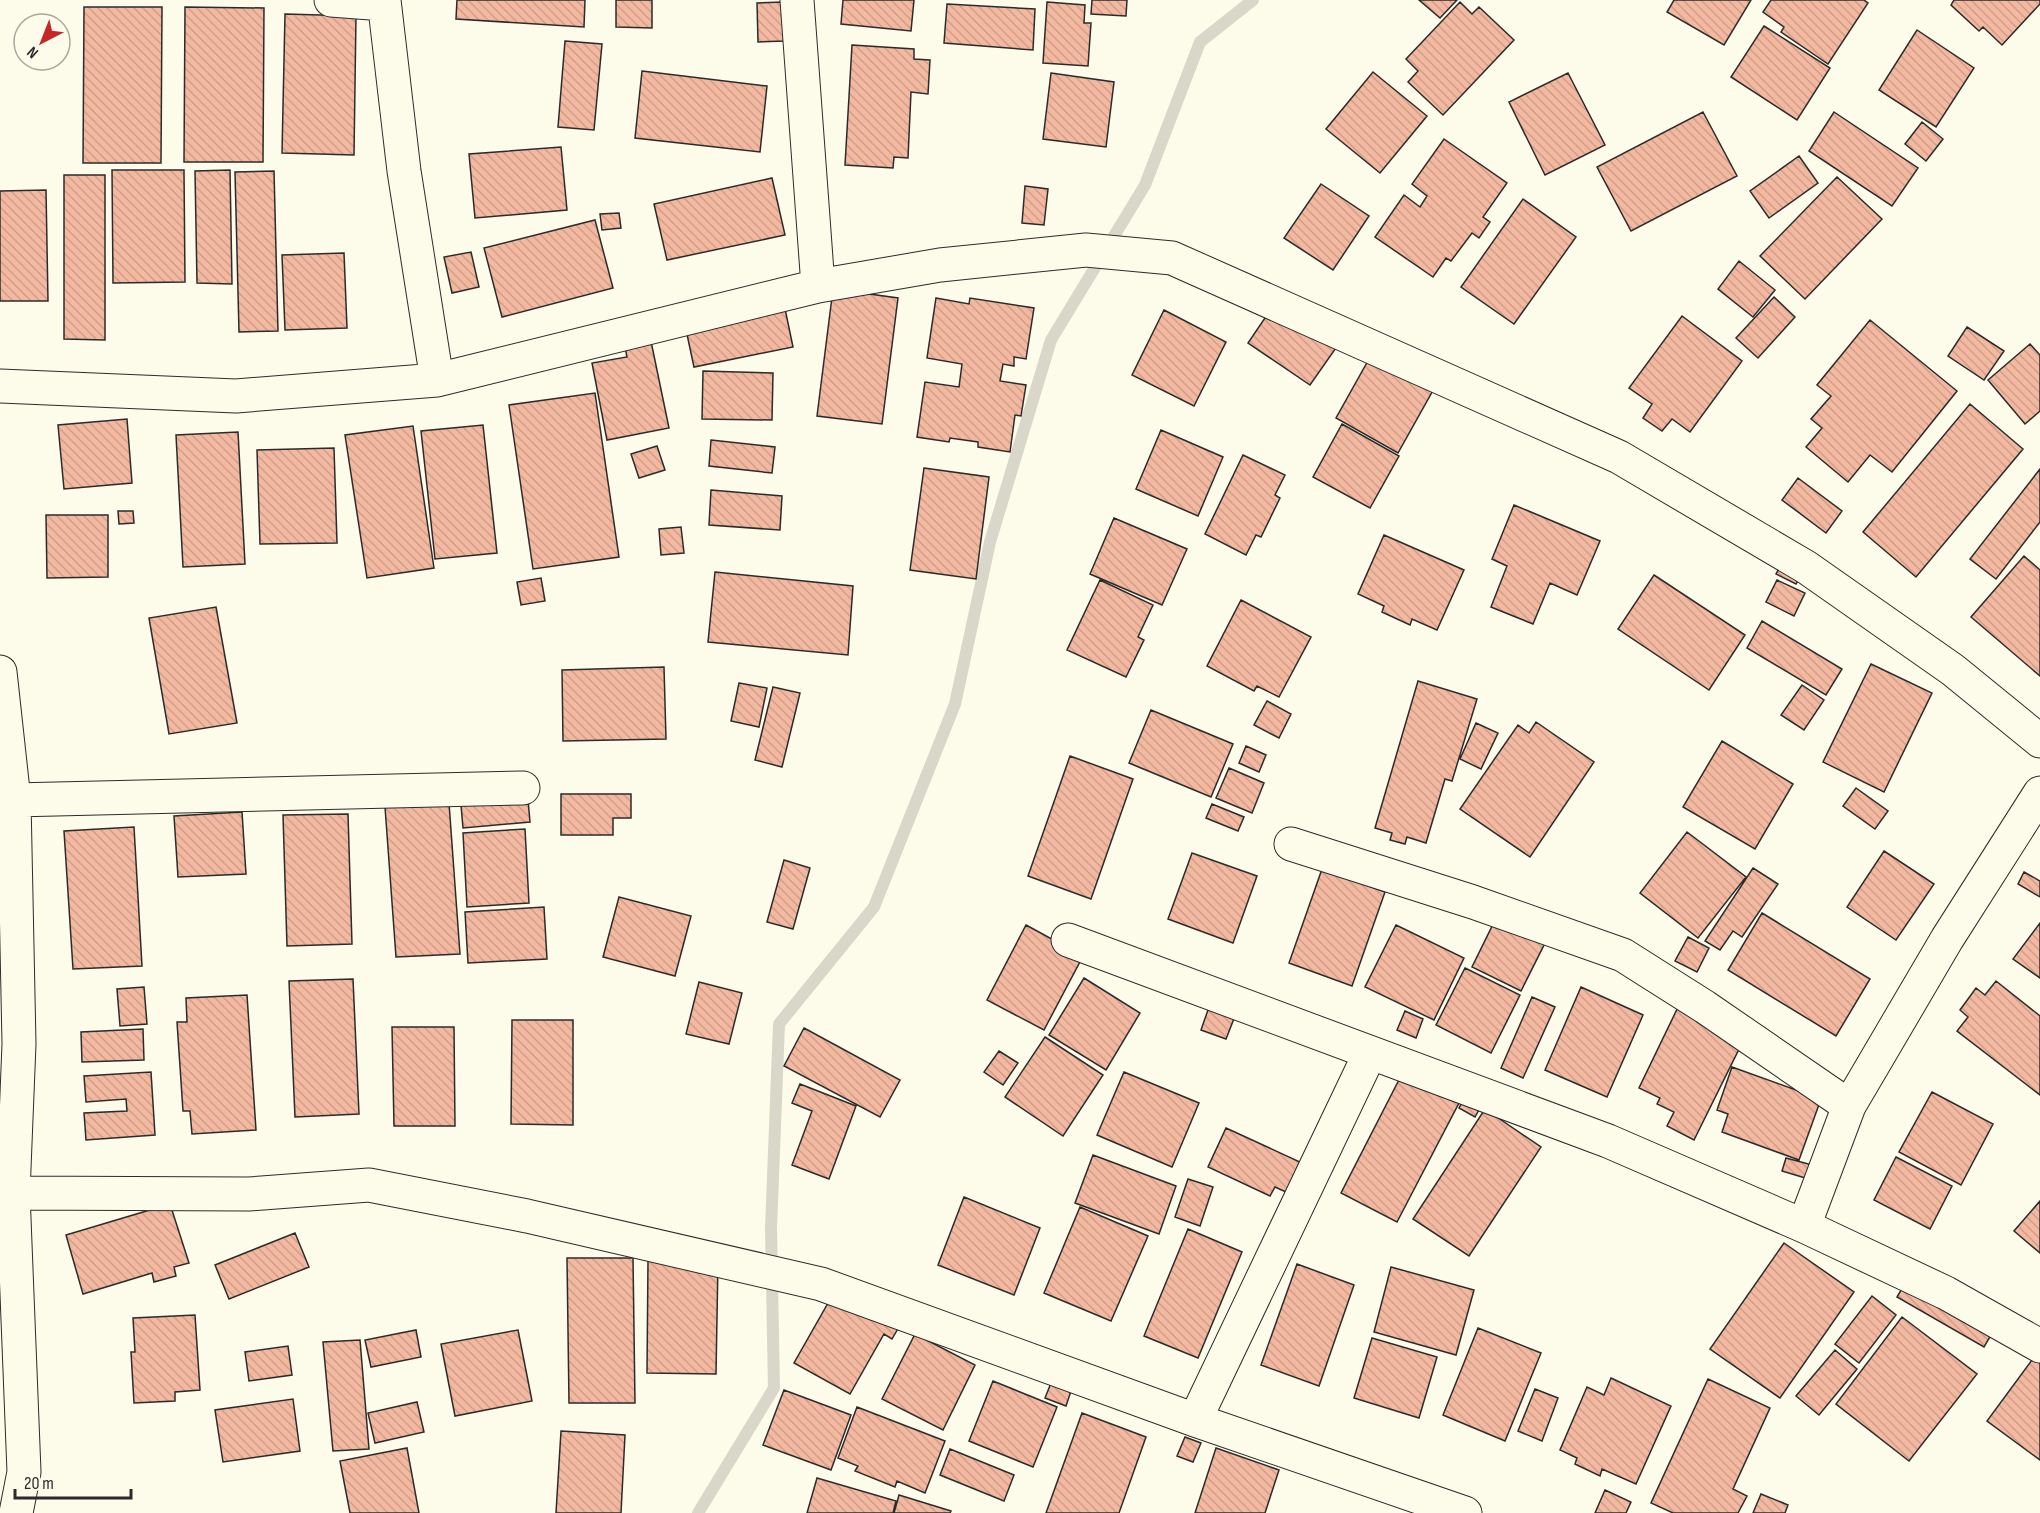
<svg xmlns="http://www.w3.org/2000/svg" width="2040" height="1513" font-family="'Sofia Sans Condensed',sans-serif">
<defs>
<pattern id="building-back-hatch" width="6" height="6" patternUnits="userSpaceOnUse" patternTransform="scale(1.5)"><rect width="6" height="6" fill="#f2b8a0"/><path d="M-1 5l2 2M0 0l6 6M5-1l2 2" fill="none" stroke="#d09e8a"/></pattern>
</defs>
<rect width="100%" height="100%" fill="#fdfbea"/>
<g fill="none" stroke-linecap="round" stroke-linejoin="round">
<path stroke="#d8d7c9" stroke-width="12" d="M698,1513L774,1388L771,1228L779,1024L874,907L955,704L990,542L1051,340L1145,185L1200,42L1253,0"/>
</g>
<path fill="url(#building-back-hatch)" stroke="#2b2b2b" stroke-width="1.5" d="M457,0H585L584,27L456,19Z
M616,0H652V28L616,27Z
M843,0H914L911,31L841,24Z
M1092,0H1127L1126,16L1091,14Z
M1419,0H1457L1440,18Z
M1674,0H1751L1724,45L1667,12Z
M1771,0H1864L1868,3L1828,64L1781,32L1784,27L1763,12Z
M1954,0H2040V4L2002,45L1983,27L1979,31L1951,5Z
M783,2L785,41L758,42L757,3Z
M1047,2L1085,5L1084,23H1091L1088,66L1043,63Z
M1460,2L1472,14L1479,7L1514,40L1443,115L1408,82L1418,71L1406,59Z
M947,4L1035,9L1033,50L944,43Z
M84,7H162L161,163H83Z
M185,7L264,8L263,162H184Z
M285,14L356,16L354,155L282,153Z
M1764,26L1830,68L1797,120L1731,77Z
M1917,30L1974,68L1936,127L1879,90Z
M565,41L602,44L594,130L558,127Z
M852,45L914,49V59L930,60L928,94L911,92L908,158L894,157L893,168L845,165Z
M642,71L767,86L760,152L635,138Z
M1373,72L1427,116L1380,173L1326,129Z
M1051,73L1114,82L1106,147L1043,139Z
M1568,73L1605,145L1545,175L1509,102Z
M1703,112L1737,176L1631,231L1597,167Z
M1834,112L1918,168L1892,206L1809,151Z
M1922,122L1943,139L1926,161L1905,144Z
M1444,139L1507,183L1483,217L1490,222L1479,238L1472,233L1451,261L1446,258L1433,277L1375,237L1404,195L1420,207L1427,196L1412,184Z
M561,147L567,210L475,218L469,154Z
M1799,156L1818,183L1769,218L1750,191Z
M112,170H184L185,282L113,283Z
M230,170L232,284L197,283L195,171Z
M274,171L278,331L239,332L235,172Z
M64,175H105V340L64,339Z
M1837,177L1882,219L1805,299L1760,256Z
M772,178L785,235L667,260L654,204Z
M1321,184L1369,216L1333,270L1284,238Z
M1025,186L1048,189L1044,225L1022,223Z
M46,190L48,301H0V191Z
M1523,199L1576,237L1514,324L1461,287Z
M619,213L621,228L602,230L600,214Z
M595,220L613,288L502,317L484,248Z
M471,252L479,287L452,293L444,257Z
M344,253L347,328L285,330L282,255Z
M1739,261L1775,290L1753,317L1718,289Z
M833,289L898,298L882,424L817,416Z
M1282,293L1345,335L1310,385L1248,343Z
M1774,297L1795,317L1758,358L1736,338Z
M936,298L969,304L970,298L1034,308L1026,359L1014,357V366L1003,364L1000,381L1026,385L1021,416L1015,415L1010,452L978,447V442L950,438L949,442L917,437L925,382L959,387L962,364L927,358Z
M784,304L793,347L694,367L685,325Z
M1164,310L1226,342L1194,406L1132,375Z
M1682,316L1742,361L1690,432L1672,419L1662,431L1643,418L1652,404L1629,388Z
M1870,320L1957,391L1892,472L1870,455L1848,482L1806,447L1822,428L1811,419L1831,396L1817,385Z
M647,322L669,428L607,440L592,363L627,357L621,327Z
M1967,327L2004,351L1984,380L1948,356Z
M2030,344L2040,355V411L2025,424L1988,380Z
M1374,350L1436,385L1398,453L1336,418Z
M703,371L773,373L772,420L702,419Z
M595,393L619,557L533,569L509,405Z
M1970,404L2023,449L1916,577L1863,532Z
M127,419L132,483L64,489L58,425Z
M1342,424L1399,456L1370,508L1313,477Z
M483,425L497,553L435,559L421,431Z
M413,426L434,568L367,578L345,435Z
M1161,430L1223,457L1198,516L1136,489Z
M238,432L245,564L183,567L176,435Z
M711,440L775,447L772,473L709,466Z
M657,446L665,470L639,478L631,454Z
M334,448L337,543L260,544L257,450Z
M1243,455L1285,475L1275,495L1280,498L1261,537L1256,535L1246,555L1205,534Z
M924,468L989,477L976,579L910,570Z
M2040,469V522L1996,579L1970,559Z
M1798,478L1842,511L1826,533L1782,500Z
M711,490L782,496L780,530L709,525Z
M1514,505L1600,541L1577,595L1550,583L1533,624L1491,607L1507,566L1492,559Z
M118,511H133L134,523L119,524Z
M46,515H108V577L47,578Z
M1114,518L1187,549L1162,605L1090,574Z
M681,527L684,553L661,555L659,529Z
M1384,535L1464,570L1437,630L1412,619L1410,625L1382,612L1384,606L1358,594Z
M1788,552L1808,563L1796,584L1776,574Z
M2024,556L2040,570V676L1971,617Z
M715,572L853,586L848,655L708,642Z
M1654,575L1745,635L1709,690L1618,629Z
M541,578L545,601L521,605L517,582Z
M1100,580L1153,605L1138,637L1144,640L1126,677L1067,650Z
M1777,580L1805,593L1794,616L1766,602Z
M1241,600L1311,637L1279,697L1257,686L1254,691L1207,666Z
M216,607L237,723L169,734L149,618Z
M1762,621L1842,669L1826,695L1747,648Z
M1871,664L1932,693L1884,792L1823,762Z
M664,667L666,739L563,741L562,670Z
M1418,681L1477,699L1452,781L1445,779L1426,843L1407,837L1405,844L1390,840L1392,833L1375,828Z
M739,683L767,688L759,727L731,721Z
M1802,685L1824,700L1804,730L1781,715Z
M773,687L800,693L782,767L755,760Z
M1267,701L1291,714L1279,738L1254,725Z
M1151,710L1233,744L1211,797L1129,763Z
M1536,722L1594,762L1530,857L1460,809L1518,725L1529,733Z
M1476,723L1498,733L1481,769L1460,759Z
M1722,741L1793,784L1755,849L1683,807Z
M1246,746L1266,755L1259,772L1239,763Z
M1070,756L1133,779L1091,899L1028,876Z
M1229,768L1264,783L1252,813L1216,798Z
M526,777L530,822L463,828L459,782Z
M1856,788L1888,811L1875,829L1843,806Z
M561,794H631V818H613V835H561Z
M449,803L460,954L396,957L385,807Z
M1212,804L1244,817L1238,831L1206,818Z
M242,812L246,874L178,877L174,816Z
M348,814L352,944L287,946L283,815Z
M134,827L142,966L73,969L64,831Z
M525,829L529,903L467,907L463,833Z
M1687,832L1746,877L1698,938L1640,893Z
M1884,851L1934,884L1896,940L1847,907Z
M1192,853L1257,876L1233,943L1168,919Z
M784,860L810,868L793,929L767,922Z
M1753,868L1778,884L1742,937L1733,931L1720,950L1705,941Z
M1322,869L1385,892L1352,986L1289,963Z
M2024,872L2040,881V897L2018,884Z
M619,897L691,916L675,976L603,957Z
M544,907L547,959L468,963L465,912Z
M1501,908L1550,933L1521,991L1472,967Z
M1762,913L1870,979L1836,1036L1728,970Z
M2040,923V978L2013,959Z
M1026,925L1083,956L1044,1030L987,1000Z
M1396,925L1464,958L1434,1020L1365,987Z
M1688,937L1709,948L1697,972L1675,961Z
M1465,968L1520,995L1491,1053L1436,1025Z
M1084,978L1140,1013L1106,1070L1049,1035Z
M353,979L359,1114L295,1117L289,981Z
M1996,981L2040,1016V1095L1957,1031L1968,1017L1960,1010L1976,988L1985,995Z
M699,982L742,993L729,1044L686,1034Z
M144,987L147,1024L120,1026L117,989Z
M1581,987L1643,1015L1607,1097L1545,1070Z
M247,995L256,1130L192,1134L190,1111H183L177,1022H187L186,998Z
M1532,997L1555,1007L1523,1078L1501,1068Z
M1680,1003L1746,1035L1694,1140L1667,1126L1674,1112L1657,1104L1660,1098L1639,1088Z
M1209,1007L1235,1016L1226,1039L1201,1030Z
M1405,1011L1423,1019L1416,1038L1397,1030Z
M512,1020H573V1125L511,1124Z
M392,1027H454L455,1126H394Z
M804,1028L900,1080L880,1117L784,1066Z
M143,1029L144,1060L82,1062L81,1032Z
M1045,1037L1103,1075L1063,1136L1005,1097Z
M999,1051L1018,1063L1003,1085L984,1072Z
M1732,1067L1821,1099L1799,1160L1722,1132L1728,1114L1717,1110Z
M151,1072L155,1135L86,1140L84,1113L127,1111L126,1099L86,1102L84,1076Z
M1124,1072L1199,1103L1172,1167L1097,1135Z
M1403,1072L1460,1101L1397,1222L1341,1193Z
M800,1084L856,1106L829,1179L792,1165L812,1111L792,1103Z
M1471,1087L1487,1095L1475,1117L1459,1108Z
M1932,1092L1993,1124L1961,1185L1899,1152Z
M1485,1109L1541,1147L1469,1256L1413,1219Z
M1226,1128L1300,1162L1286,1192L1275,1187L1270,1196L1208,1167Z
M1093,1155L1176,1186L1159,1234L1075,1203Z
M1896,1157L1952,1186L1930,1229L1874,1200Z
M1786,1158L1816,1166L1812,1180L1782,1171Z
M1188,1179L1213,1187L1200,1226L1175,1217Z
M964,1197L1040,1228L1014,1295L938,1265Z
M2040,1201V1253L2014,1231Z
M170,1204L189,1263L174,1267L176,1276L154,1282L152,1273L83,1294L66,1235Z
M1080,1207L1148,1236L1111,1321L1044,1293Z
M1188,1229L1242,1252L1198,1358L1144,1336Z
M295,1233L309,1267L229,1299L215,1265Z
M1784,1243L1854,1292L1780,1398L1710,1349Z
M567,1258H633L635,1403H569Z
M648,1260L718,1261L716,1374L647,1373Z
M1297,1264L1354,1285L1319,1386L1261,1365Z
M1391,1267L1474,1290L1456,1355L1374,1332Z
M1911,1273L1998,1323L1984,1347L1897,1297Z
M836,1289L900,1325L892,1339L884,1334L850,1394L794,1363Z
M1872,1296L1896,1315L1859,1363L1835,1344Z
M195,1315L200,1390L175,1392V1401L134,1403L131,1352H135L133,1318Z
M1902,1317L1977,1374L1909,1461L1836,1404Z
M1478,1328L1541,1353L1505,1441L1443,1415Z
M416,1330L421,1357L371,1367L365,1340Z
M518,1330L532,1401L455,1416L441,1344Z
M915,1334L975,1365L943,1430L882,1399Z
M1372,1338L1437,1357L1419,1418L1354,1398Z
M360,1340L369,1449L333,1451L323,1342Z
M288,1346L292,1375L249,1381L245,1352Z
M2040,1349V1460L1987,1421Z
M1835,1350L1857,1369L1819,1415L1796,1396Z
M1611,1378L1671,1406L1636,1484L1602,1469L1600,1476L1575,1464L1577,1458L1560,1450L1587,1387L1604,1395Z
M1708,1379L1770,1408L1733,1489L1747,1496L1738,1513H1673L1651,1503Z
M993,1381L1057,1407L1033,1467L969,1441Z
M1051,1383L1071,1391L1066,1406L1045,1398Z
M1535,1389L1558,1398L1542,1441L1518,1431Z
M784,1390L851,1415L831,1470L763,1445Z
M293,1399L300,1451L223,1462L215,1410Z
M417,1402L424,1432L375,1443L368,1413Z
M857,1407L945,1441L925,1493L897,1481L895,1487L855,1471L858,1466L838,1458Z
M1082,1413L1146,1437L1119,1513H1046Z
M561,1431L625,1435L621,1513H556Z
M1185,1437L1201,1443L1193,1462L1177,1456Z
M407,1448L419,1513H350L340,1461Z
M1216,1448L1279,1470L1265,1513H1195Z
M950,1449L1014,1475L1004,1501L940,1475Z
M817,1478L896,1501L893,1513H807Z
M1605,1490L1631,1502L1626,1513H1595Z
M1761,1494L1788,1505L1785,1513H1753Z
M899,1495L951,1511L950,1513H894Z"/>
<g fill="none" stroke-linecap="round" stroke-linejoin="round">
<defs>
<path id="minor" d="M331,0L384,4
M384,0L404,171L437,380
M797,0L818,286
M0,386L236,396L437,380L818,286L940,265L1086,250L1172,258L1619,457L1806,567L1953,670L2040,741
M0,672L14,800L19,1044L13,1193L24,1472L16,1513
M14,800L523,788
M1291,844L1473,902L1623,955L1705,1007L1849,1106
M1068,940L1608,1141L1804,1226L1946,1293L2040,1346
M13,1193L249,1194L369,1185L527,1216L821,1284L1195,1420L1465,1513
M1804,1226L1849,1106L1947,939L2040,793
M1195,1420L1370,1053"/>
</defs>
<use href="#minor" stroke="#2b2b2b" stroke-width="35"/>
<use href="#minor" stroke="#fdfbea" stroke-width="33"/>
</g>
<g transform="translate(42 42) rotate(222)"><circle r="28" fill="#fdfbea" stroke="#a9a89e" stroke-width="1.5"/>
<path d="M0-4.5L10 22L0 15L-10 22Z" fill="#c62828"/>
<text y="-9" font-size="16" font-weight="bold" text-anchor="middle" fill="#2b2b2b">N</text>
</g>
<path d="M15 1489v9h116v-9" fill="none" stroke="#2b2b2b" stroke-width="3"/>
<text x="24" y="1489" font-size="18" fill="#2b2b2b" stroke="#fdfbea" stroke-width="4.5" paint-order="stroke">20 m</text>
</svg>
